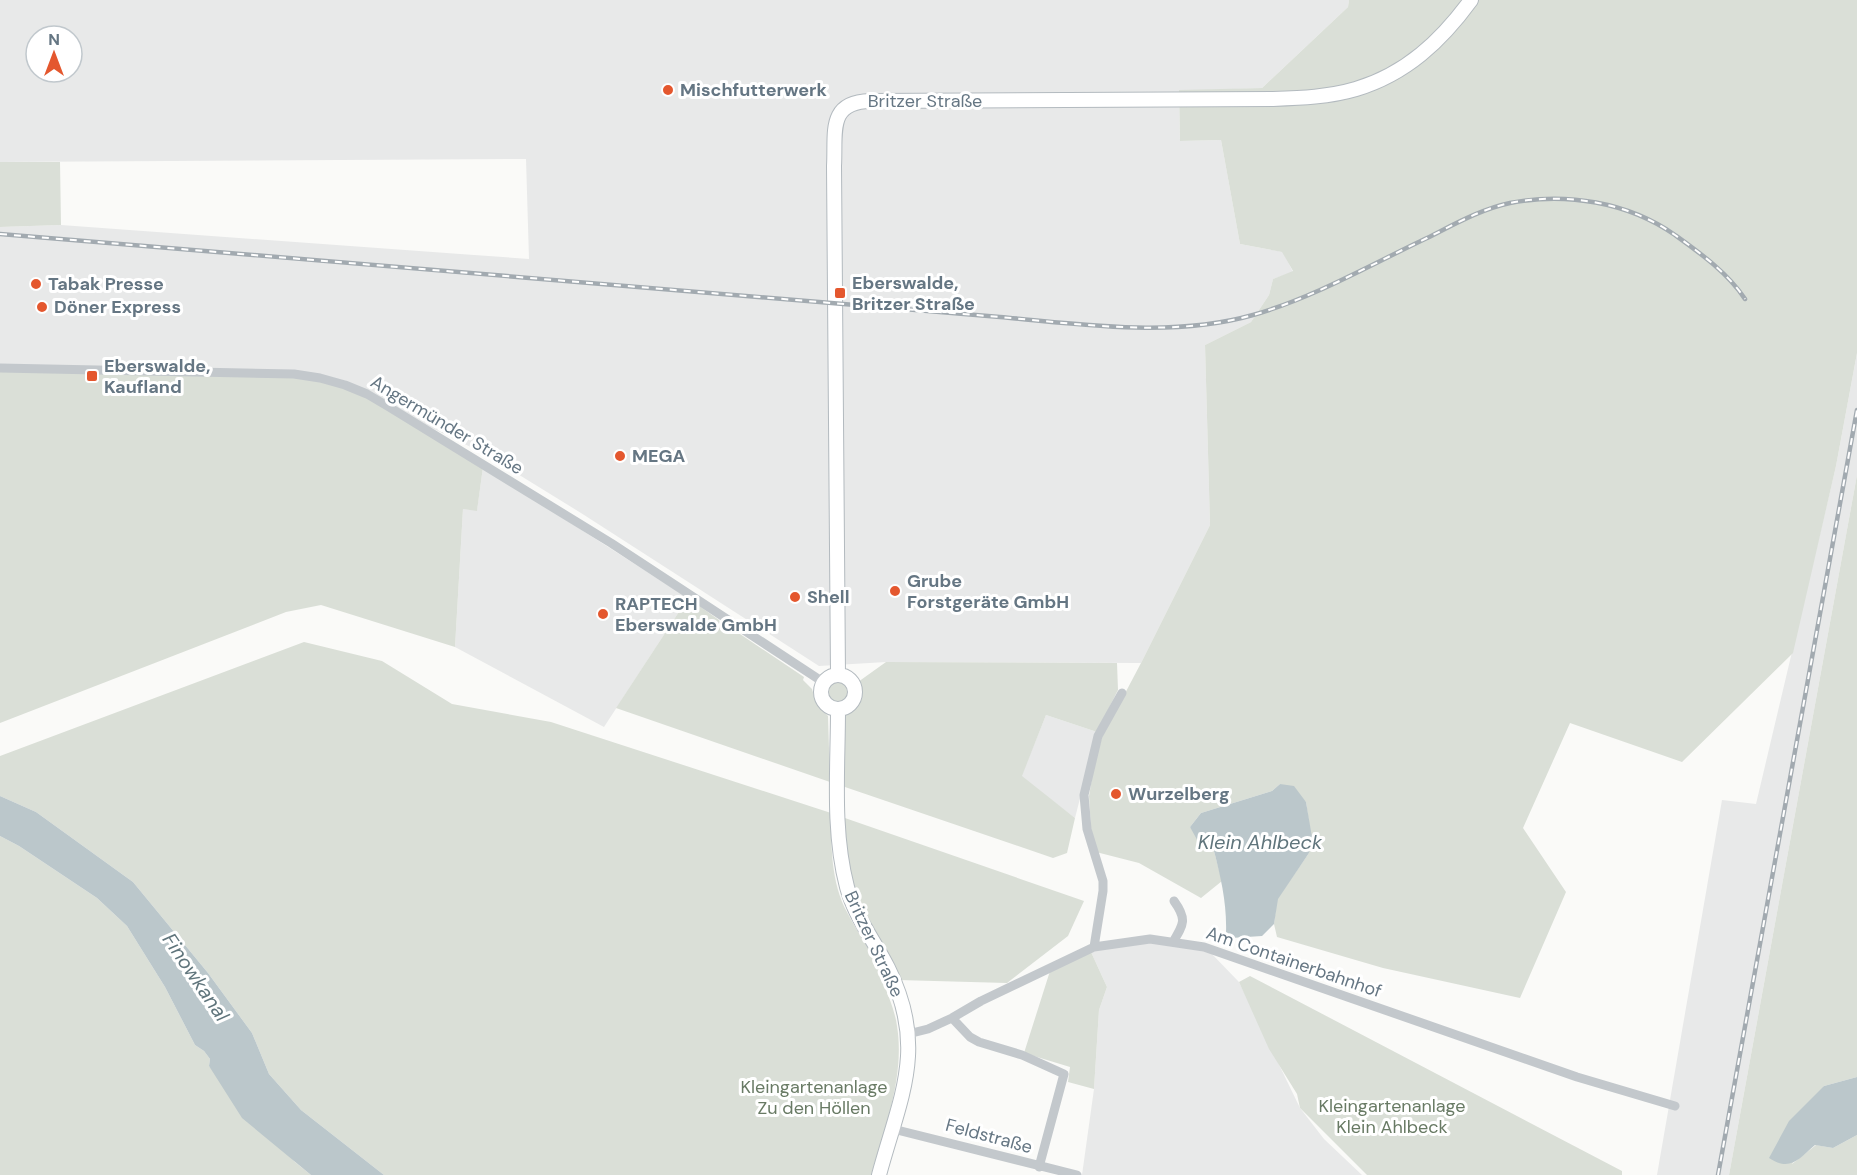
<svg xmlns="http://www.w3.org/2000/svg" width="1857" height="1175" font-family="'DM Sans',sans-serif">
<rect width="100%" height="100%" fill="#fafaf8"/>
<path fill="#e8e9e9" fill-rule="evenodd" d="M0,0H1349L1348,7L1262,88L1179,91L1180,141L1221,140L1240,244L1283,252L1293,272L1273,279L1269,295L1251,322L1205,345L1210,525L1141,663L886,662L819,666L581,513L487,455L389,407L0,368V227L61,225L529,259L526,159L0,162ZM36,36H72V72H36Z
M1857,353V475L1729,1175H1657L1722,800L1756,804L1836,466Z
M483,467L688,598L604,727L455,647L463,509L477,510Z
M1046,715L1097,732L1075,818L1021,777Z
M1145,940L1208,950L1239,982L1300,1108L1324,1139L1362,1175H1082L1094,1089L1099,1010L1107,987L1091,952Z"/>
<path fill="#dadfd7" d="M1349,0H1857V353L1836,466L1793,653L1682,762L1570,723L1523,828L1566,892L1520,998L1383,968L1277,937L1274,924L1277,899L1309,853L1311,837L1306,802L1280,784L1272,791L1201,813L1190,827L1214,851L1222,881L1201,898L1139,863L1096,852L1091,828L1089,796L1094,766L1102,737L1141,663L1210,525L1205,345L1251,322L1269,295L1273,279L1293,271L1282,252L1240,244L1221,140L1180,141L1179,90L1262,88L1348,7Z
M0,162H60L61,225L0,227Z
M0,368L274,373L345,385L483,467L477,511L463,509L455,647L321,605L286,612L0,723Z
M1857,475V1077L1824,1086L1792,1164L1816,1145L1833,1148L1857,1135V1175H1729Z
M688,598L719,620L722,628L731,634H740L804,677L803,680L812,689L816,703L828,716L830,782L616,708Z
M304,642L382,661L452,704L551,722L831,813C831,845 831,883 847,912C858,934 874,954 884,976L881,977C887,993 895,1010 897,1026C905,1076 885,1127 871,1175H384L301,1110L269,1074L252,1033L208,973L133,882L36,812L0,796V756Z
M886,662L1117,663L1118,690L1097,732L1046,715L1022,776L1075,818L1067,853L1053,858L842,786L844,717L857,699L858,682Z
M825 692a12 12 0 1 1 24 0a12 12 0 1 1-24 0Z
M842,817L1084,901L1068,936L1007,983L898,980L851,886Z
M0,836L19,846L97,898L127,926L165,987L195,1045L204,1051L210,1059L209,1066L295,1162L311,1175H0Z
M1091,952L1107,987L1099,1010L1094,1089L1068,1082L1070,1067L1024,1053L1050,971Z
M1250,976L1622,1171V1175H1367L1300,1108L1297,1094L1269,1049L1239,982Z"/>
<path fill="#bbc7cb" d="M1280,784L1294,786L1306,802L1312,837L1309,853L1278,899L1274,924L1262,936L1231,938L1226,933C1227,904 1221,878 1214,851L1200,845L1190,827L1201,813L1272,791Z
M0,796L36,812L133,882L208,973L252,1033L269,1074L301,1110L384,1175H311L242,1118L209,1066L210,1059L204,1051L195,1045L165,987L127,926L97,898L19,846L0,836Z
M1857,1077V1135L1833,1148L1815,1145C1799,1159 1790,1172 1769,1158L1789,1121L1824,1086Z"/>
<g fill="none" stroke-linecap="round" stroke-linejoin="round">
<defs>
<path id="secondary" d="M821 692a17 17 0 1 1 34 0a17 17 0 1 1-34 0Z
M838,675L834,166C836,133 827,102 870,101L1273,99C1301,98 1329,97 1356,89C1406,74 1441,41 1471,0
M838,710C838,768 832,830 847,887C855,917 874,940 888,968C928,1048 900,1097 879,1175"/>
</defs>
<use href="#secondary" stroke="#b3babf" stroke-width="16"/>
<path stroke="#c3c8cc" stroke-width="9" d="M0,368L294,374L320,378L345,385L367,394L389,407L611,543L823,682
M1173,942C1184,924 1187,919 1174,901
M1094,947L1103,891V881L1087,829L1084,795L1098,736L1122,693
M952,1018L970,1037L979,1042L1022,1055L1064,1074L1039,1167
M908,1034L928,1029L952,1018L981,1001L1094,947L1150,939L1204,947L1577,1077L1675,1106
M893,1129L1077,1175"/>
<use href="#secondary" stroke="#fff" stroke-width="14"/>
<defs>
<path id="rail" d="M0,234L1000,317C1082,324 1172,338 1253,315C1313,298 1370,265 1427,238C1453,225 1481,209 1510,203C1566,192 1628,202 1675,235C1700,253 1728,273 1745,299
M1718,1175L1857,410"/>
</defs>
<use href="#rail" stroke="#a2aab0" stroke-width="4.5"/>
<use href="#rail" stroke="#fff" stroke-width="2" stroke-dasharray="7" stroke-linecap="butt"/>
</g>
<g fill="#e4572e" stroke="#fff" stroke-width="2">
<circle cx="668" cy="90" r="6"/>
<circle cx="36" cy="284" r="6"/>
<rect x="834" y="287" width="12" height="12" rx="3"/>
<circle cx="42" cy="307" r="6"/>
<rect x="86" y="370" width="12" height="12" rx="3"/>
<circle cx="620" cy="456" r="6"/>
<circle cx="895" cy="591" r="6"/>
<circle cx="795" cy="597" r="6"/>
<circle cx="603" cy="614" r="6"/>
<circle cx="1116" cy="794" r="6"/>
</g>
<g text-anchor="middle" stroke-width="6" stroke-linejoin="round" paint-order="stroke">
<g font-size="18" font-weight="bold" fill="#657683" stroke="#fff" text-anchor="start">
<text x="680" y="96">Mischfutterwerk</text>
<text x="852" y="289">Eberswalde,<tspan x="852" dy="21">Britzer Straße</tspan></text>
<text x="48" y="290">Tabak Presse</text>
<text x="54" y="313">Döner Express</text>
<text x="104" y="372">Eberswalde,<tspan x="104" dy="21">Kaufland</tspan></text>
<text x="632" y="462">MEGA</text>
<text x="907" y="587">Grube<tspan x="907" dy="21">Forstgeräte GmbH</tspan></text>
<text x="807" y="603">Shell</text>
<text x="615" y="610">RAPTECH<tspan x="615" dy="21">Eberswalde GmbH</tspan></text>
<text x="1128" y="800">Wurzelberg</text>
</g>
<g font-size="18" fill="#657683" stroke="#fff">
<text x="925" y="107">Britzer Straße</text>
<text transform="translate(447 425) rotate(31)" y="6">Angermünder Straße</text>
<text transform="translate(874 944) rotate(65)" y="6">Britzer Straße</text>
<text transform="translate(1294 962) rotate(19)" y="6">Am Containerbahnhof</text>
<text transform="translate(989 1136) rotate(15)" y="6">Feldstraße</text>
</g>
<g font-size="18" fill="#687a64" stroke="#fff">
<text x="814" y="1093">Kleingartenanlage<tspan x="814" dy="21">Zu den Höllen</tspan></text>
<text x="1392" y="1112">Kleingartenanlage<tspan x="1392" dy="21">Klein Ahlbeck</tspan></text>
</g>
<g font-size="20" font-style="italic" fill="#60757c" stroke="#fff">
<text x="1260" y="849">Klein Ahlbeck</text>
<text transform="translate(196 977) rotate(56)" y="7">Finowkanal</text>
</g>
</g>
<g transform="translate(54 54)"><circle r="28" fill="#ffffff" stroke="#c1c8cd" stroke-width="1.5"/>
<path d="M0-4.5L10 22L0 15L-10 22Z" fill="#e4572e"/>
<text y="-9" font-size="16" font-weight="bold" text-anchor="middle" fill="#657683">N</text>
</g>
</svg>
